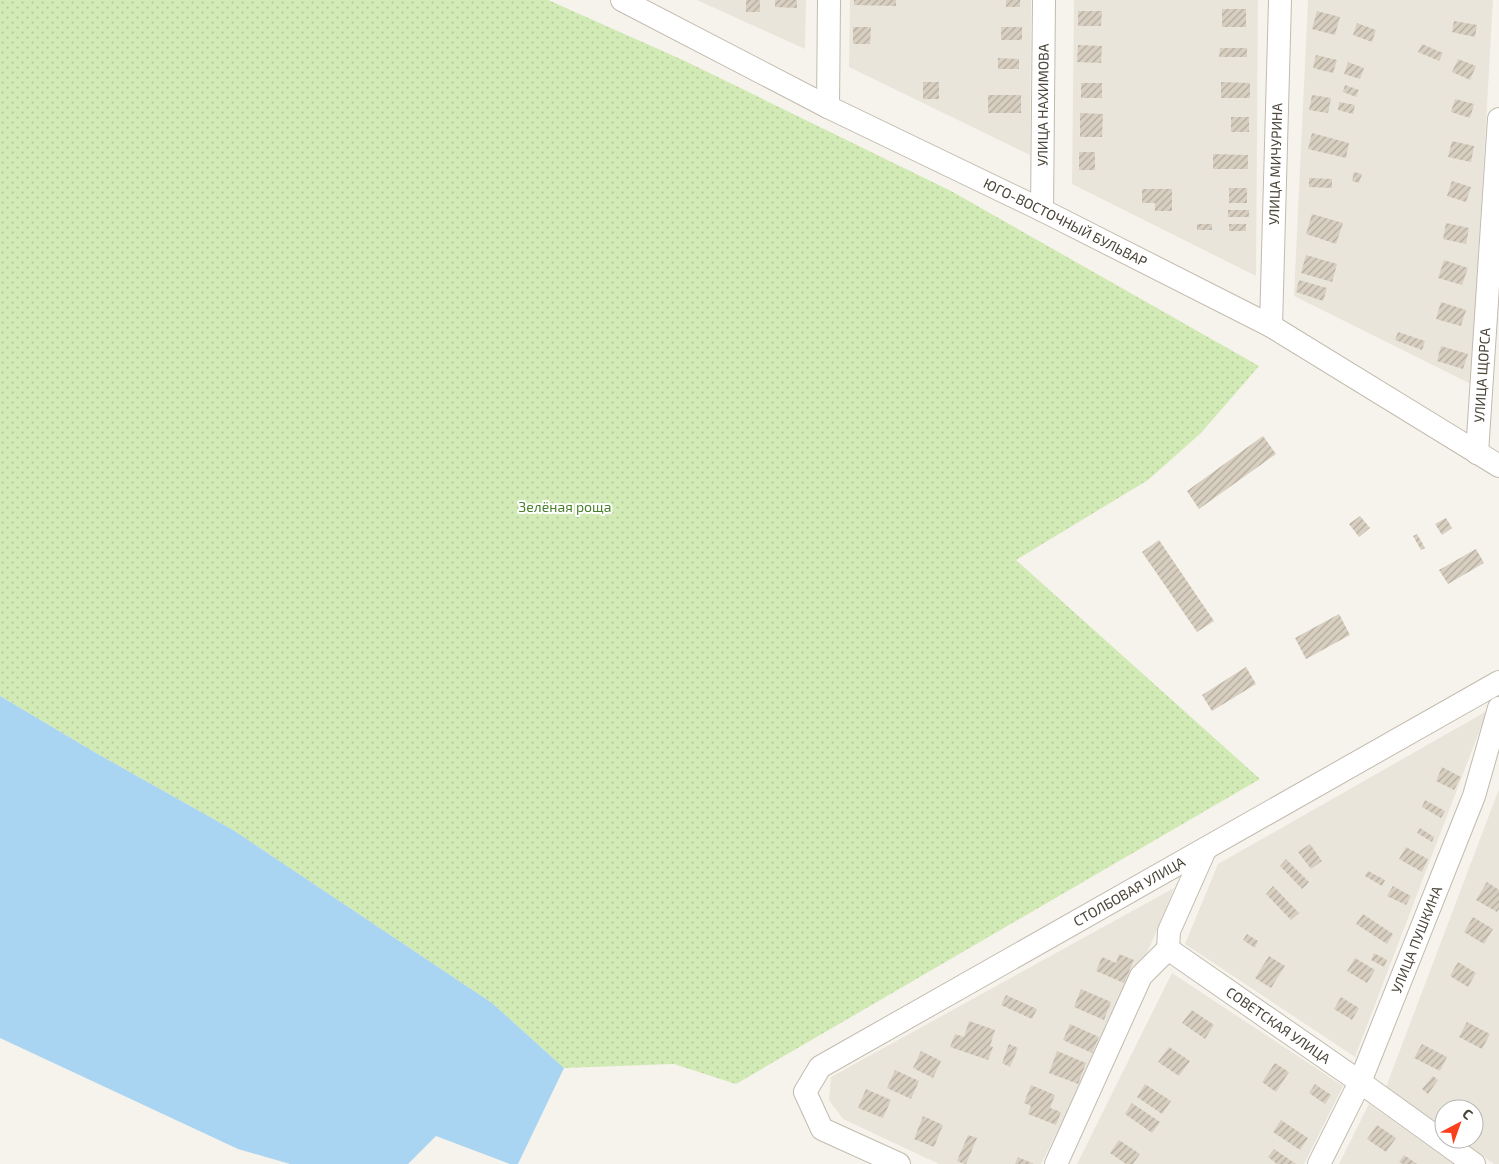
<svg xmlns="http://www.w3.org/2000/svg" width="1499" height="1164" font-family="'Exo 2',sans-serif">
<defs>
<pattern id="grass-dots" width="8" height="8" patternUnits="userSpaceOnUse" patternTransform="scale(1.25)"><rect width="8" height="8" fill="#d2eab5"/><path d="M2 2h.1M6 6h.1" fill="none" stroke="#b6ca9c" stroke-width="1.8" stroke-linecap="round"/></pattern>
<pattern id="building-hatch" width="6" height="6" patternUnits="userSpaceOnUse" patternTransform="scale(1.25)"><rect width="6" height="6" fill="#d8cfc1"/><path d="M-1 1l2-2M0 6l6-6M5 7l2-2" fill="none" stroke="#b1aa9e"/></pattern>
</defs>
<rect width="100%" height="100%" fill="#f6f3ec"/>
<path fill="#eae5da" d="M697,0H806L805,49Z
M850,0H1031L1030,155L849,67Z
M1074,0H1258L1256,276L1072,184Z
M1308,0H1493L1471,384L1294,296Z
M1487,711L1355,1057L1185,944L1218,864Z
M1499,789V1164H1494L1459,1139H1474V1109H1444V1129L1386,1087Z
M1174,888L1151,944L1041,1164H939L843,1119L829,1100L831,1077Z
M1172,973L1343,1086L1304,1164H1077Z
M1369,1104L1453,1164H1339Z"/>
<path fill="url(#grass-dots)" d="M0,0H548L685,61L951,191L1259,366L1201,433L1148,480L1016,560L1260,779L736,1084L674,1064L564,1068L492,1003L233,830L96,753L0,696Z"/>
<path fill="#a9d4f2" d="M0,696L96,753L233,830L492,1003L564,1068L518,1164H510L436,1136L408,1164H290L238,1149L0,1038Z"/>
<path fill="url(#building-hatch)" d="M746,0H760V12H746Z
M775,0H797V8L775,7Z
M854,0H896V6L854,5Z
M1006,0H1020V7H1006Z
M1222,9H1246V27H1222Z
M1078,11H1102L1101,26H1078Z
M1317,11L1340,17L1335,35L1312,29Z
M1454,21L1477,25L1475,37L1452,32Z
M1357,23L1376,30L1372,42L1353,35Z
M853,27H871L870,44H853Z
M1001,27H1022V40H1001Z
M1422,44L1443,53L1439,61L1418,52Z
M1078,45L1102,46L1101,63L1077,62Z
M1220,48H1247V57H1219Z
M1316,55L1337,60L1333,73L1313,68Z
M998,58L1019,59V69H998Z
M1458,59L1476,66L1470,80L1452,72Z
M1348,62L1364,68L1360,79L1344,74Z
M923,82H939V99H923Z
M1221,82L1250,83V98H1221Z
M1081,83H1102V98H1081Z
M1345,85L1359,90L1356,97L1343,92Z
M988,95H1021V113H988Z
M1312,95L1331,98L1328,113L1309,110Z
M1455,99L1474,104L1470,118L1451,112Z
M1339,102L1355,105L1353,114L1338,110Z
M1080,113L1103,114L1102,137H1080Z
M1231,117H1249V132H1231Z
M1312,133L1349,143L1346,158L1308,149Z
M1452,141L1474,146L1471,162L1448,157Z
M1079,152H1095V170H1079Z
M1213,154L1248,155V169H1213Z
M1354,172L1362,174L1359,183L1352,181Z
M1309,178L1332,179V188L1309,187Z
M1452,181L1471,187L1466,202L1447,196Z
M1229,188H1247V203H1229Z
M1142,189H1172V211H1155V203H1142Z
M1228,210H1249V217H1228Z
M1312,214L1343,223L1336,244L1306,234Z
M1446,223L1469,228L1466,244L1443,239Z
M1197,224H1212V230H1197Z
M1229,224H1246V231H1229Z
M1306,255L1337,264L1332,282L1301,273Z
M1444,260L1468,268L1462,285L1438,278Z
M1299,280L1327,288L1323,301L1296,292Z
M1441,302L1466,310L1461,326L1436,319Z
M1398,332L1425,341L1422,350L1395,340Z
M1441,346L1468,354L1463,369L1437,361Z
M1263,436L1276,454L1199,509L1187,491Z
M1360,516L1370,528L1359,537L1349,524Z
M1446,518L1452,528L1442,535L1435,524Z
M1417,534L1425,548L1421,550L1413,536Z
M1159,540L1214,621L1197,632L1142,552Z
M1476,549L1484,563L1448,584L1439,570Z
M1339,614L1350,635L1306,659L1295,638Z
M1246,667L1256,684L1212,711L1202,695Z
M1442,767L1461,777L1454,790L1436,781Z
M1425,800L1445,811L1441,818L1422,807Z
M1420,828L1434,837L1432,842L1417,833Z
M1310,844L1322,861L1311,869L1298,852Z
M1406,847L1428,859L1422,872L1399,859Z
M1286,859L1309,882L1302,889L1280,866Z
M1368,871L1385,880L1382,886L1365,876Z
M1487,882L1499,890V909L1497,912L1476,900Z
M1273,886L1299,913L1291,920L1266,894Z
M1393,886L1411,896L1406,905L1387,896Z
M1363,914L1393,934L1387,944L1356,924Z
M1473,917L1493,929L1484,944L1464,932Z
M1247,934L1258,941L1255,948L1243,940Z
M1374,953L1387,960L1384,967L1371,960Z
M1119,954L1134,960L1124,983L1096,971L1102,957L1116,963Z
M1269,956L1285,966L1271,988L1255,978Z
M1355,958L1375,970L1367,983L1347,971Z
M1458,962L1476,973L1468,987L1450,976Z
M1081,989L1111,1002L1104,1020L1074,1007Z
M1006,995L1037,1009L1032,1019L1001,1005Z
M1341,997L1359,1008L1352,1020L1334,1009Z
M1192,1010L1214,1025L1205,1039L1182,1023Z
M969,1021L995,1030L990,1046L993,1047L988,1060L950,1047L955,1034L964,1037Z
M1467,1022L1490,1034L1482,1049L1459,1037Z
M1070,1024L1099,1037L1092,1053L1063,1040Z
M1009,1044L1018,1048L1010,1067L1002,1063Z
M1422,1044L1447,1057L1440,1071L1414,1058Z
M1169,1047L1190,1061L1179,1076L1158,1062Z
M921,1051L941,1061L933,1078L913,1068Z
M1057,1051L1086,1063L1078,1084L1049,1073Z
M1275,1063L1289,1072L1276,1092L1262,1082Z
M895,1070L919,1081L911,1099L887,1088Z
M1433,1076L1438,1080L1428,1094L1422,1089Z
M1145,1084L1171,1101L1162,1114L1137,1097Z
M1315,1084L1331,1095L1325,1104L1309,1093Z
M1031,1085L1055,1095L1050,1108L1061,1112L1056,1125L1028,1114L1031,1106L1024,1103Z
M866,1089L891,1100L883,1118L858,1108Z
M1132,1103L1160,1122L1152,1133L1125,1114Z
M923,1116L943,1125L934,1147L914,1139Z
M1281,1120L1308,1138L1300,1150L1273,1132Z
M1377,1125L1396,1138L1386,1152L1367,1139Z
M968,1135L977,1138L966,1164H964L957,1161Z
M1119,1140L1140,1154L1133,1164H1126L1110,1153Z
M1274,1149L1296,1164H1277L1268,1157Z
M1404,1155L1417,1164H1403L1399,1162Z
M1018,1157L1034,1164H1015Z"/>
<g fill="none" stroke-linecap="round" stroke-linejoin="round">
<defs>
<g id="minor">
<path id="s1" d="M622,0L828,107L1042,210L1271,326L1499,466"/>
<path d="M828,107L829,0"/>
<path id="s2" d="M1042,210L1044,0"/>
<path id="s3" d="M1271,326L1280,0"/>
<path id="s4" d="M1477,453L1499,119"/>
<path id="s5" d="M1168,949L1360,1082L1474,1164"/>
<path d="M1168,949L1169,931L1205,850"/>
<path id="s6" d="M899,1164L822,1129L805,1092L820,1067L1499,682"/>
<path d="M1056,1164L1141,976L1168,949"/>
<path id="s7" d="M1319,1164L1360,1082L1474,796L1499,708"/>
</g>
</defs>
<use href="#minor" stroke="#c2bbae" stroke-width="24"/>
<use href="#minor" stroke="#fff" stroke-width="22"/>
</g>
<g text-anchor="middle" stroke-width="4" stroke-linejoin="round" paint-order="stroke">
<g font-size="14" fill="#4b4439" stroke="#fff">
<text dy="5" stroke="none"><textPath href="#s2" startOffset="105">УЛИЦА НАХИМОВА</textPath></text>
<text dy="5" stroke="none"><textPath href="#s3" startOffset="162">УЛИЦА МИЧУРИНА</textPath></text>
<text dy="5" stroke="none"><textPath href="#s1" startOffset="496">ЮГО-ВОСТОЧНЫЙ БУЛЬВАР</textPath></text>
<text dy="5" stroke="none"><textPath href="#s4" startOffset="78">УЛИЦА ЩОРСА</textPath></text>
<text dy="5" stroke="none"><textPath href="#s6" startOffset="510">СТОЛБОВАЯ УЛИЦА</textPath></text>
<text dy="5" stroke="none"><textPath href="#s7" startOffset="245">УЛИЦА ПУШКИНА</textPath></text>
<text dy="5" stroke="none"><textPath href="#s5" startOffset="134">СОВЕТСКАЯ УЛИЦА</textPath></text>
</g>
<g font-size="14" fill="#4a7f2a" stroke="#fff">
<text x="565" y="512">Зелёная роща</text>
</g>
</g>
<g transform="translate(1459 1124) rotate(41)"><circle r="24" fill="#ffffff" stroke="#b7b4b0"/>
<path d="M0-4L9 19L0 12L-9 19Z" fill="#fc3f1d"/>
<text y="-8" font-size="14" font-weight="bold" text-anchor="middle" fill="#4b4439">С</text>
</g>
</svg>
